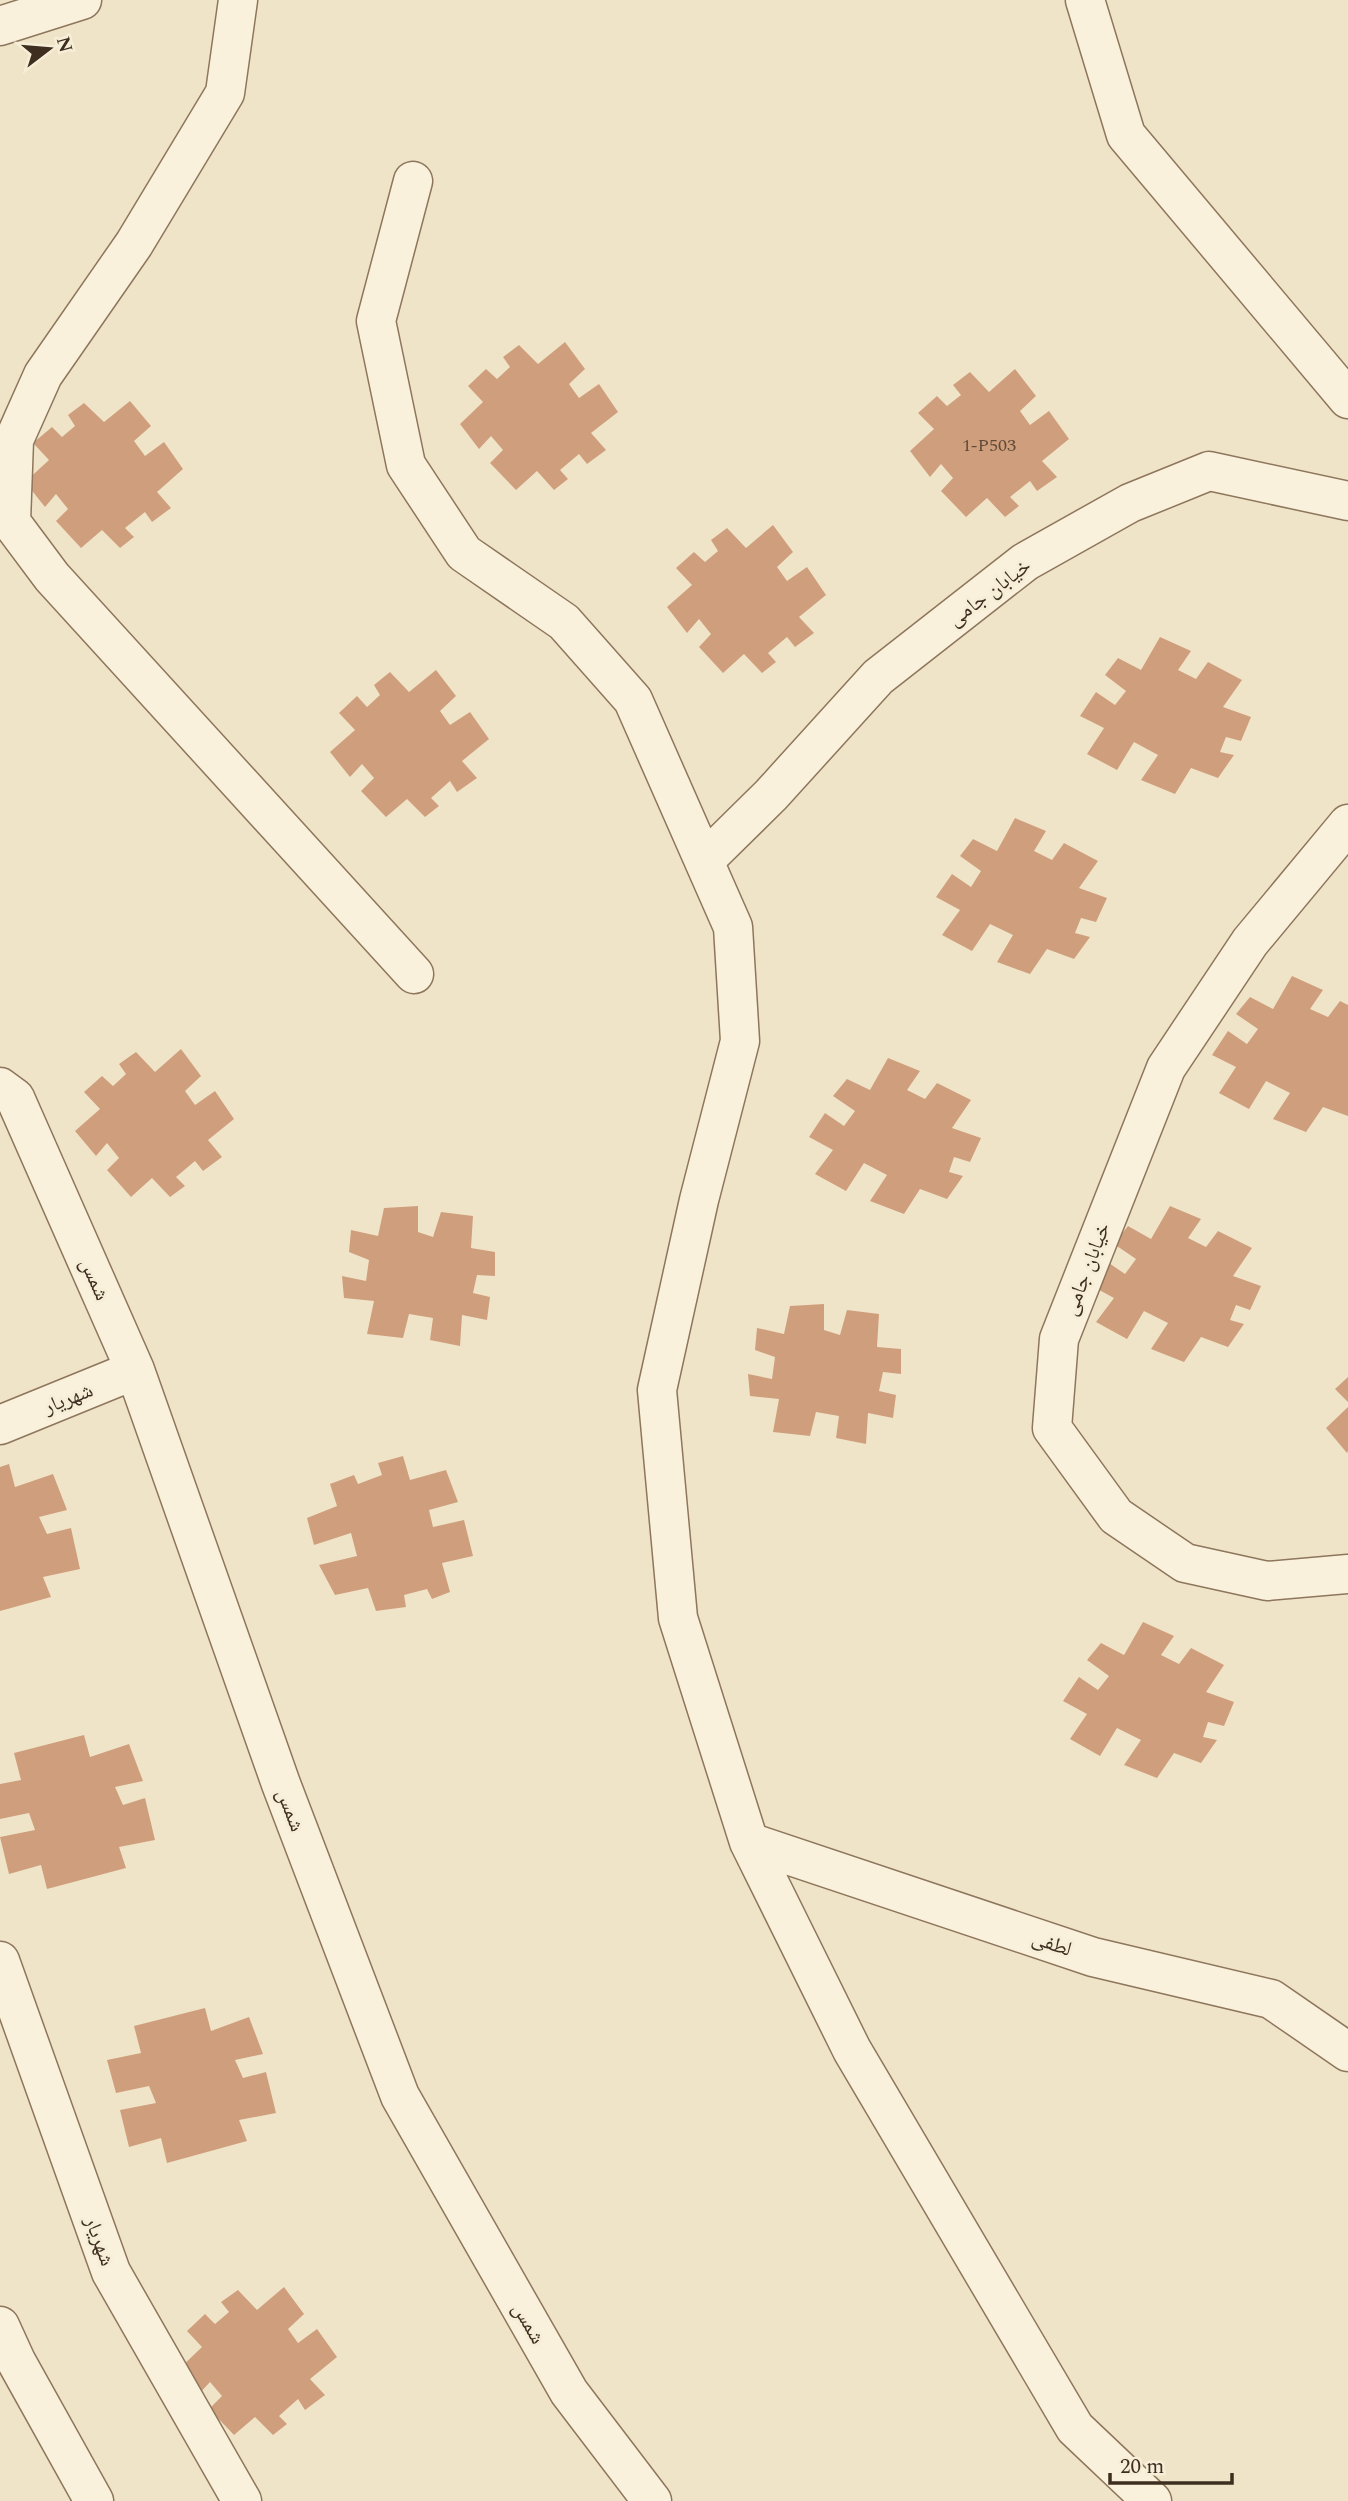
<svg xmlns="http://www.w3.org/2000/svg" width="1348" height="2501" font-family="Spectral,'Noto Naskh Arabic',serif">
<rect width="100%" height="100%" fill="#f0e4c8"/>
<path fill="#cf9f7d" d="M565,342L585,369L569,384L579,398L599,384L618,412L591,433L606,450L587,464L579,454L560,470L568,479L554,490L537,471L516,490L490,463L503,450L491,436L479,449L460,424L483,402L468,386L486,369L497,379L510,367L503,357L519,345L538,364Z
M1015,369L1036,396L1020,411L1030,425L1049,411L1069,439L1042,461L1057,477L1037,491L1030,481L1010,497L1019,506L1005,517L987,498L966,517L941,491L953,478L941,464L930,477L910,451L934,429L918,413L937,396L947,406L961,395L953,385L970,372L989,392Z
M130,401L151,426L134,441L145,456L164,442L183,469L157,492L171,508L152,522L145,512L125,528L134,537L120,548L102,530L81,548L56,521L68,509L56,494L45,507L25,482L49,460L33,443L52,427L62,437L75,426L68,415L84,403L104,422Z
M773,525L793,552L777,567L787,581L807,567L826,595L799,617L814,633L795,647L787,637L768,653L776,662L762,673L744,654L723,673L699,647L711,634L699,619L687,633L667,607L692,585L676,568L694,552L705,562L718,551L711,540L727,528L746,548Z
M1160,637L1191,651L1178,670L1196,679L1208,662L1242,680L1223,707L1251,717L1241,741L1226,737L1220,752L1234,755L1218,778L1191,768L1175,794L1141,780L1158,755L1134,742L1117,770L1087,754L1104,728L1080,716L1096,692L1115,705L1126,691L1105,675L1118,658L1141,670Z
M436,670L456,696L440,711L450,725L470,712L489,739L462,761L477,778L457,792L450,781L431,798L439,806L425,817L407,799L386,817L361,791L374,778L362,764L350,777L330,752L355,730L339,713L357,696L367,707L380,695L374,685L390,672L409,692Z
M1015,818L1046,831L1034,851L1052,860L1064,843L1098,861L1079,888L1107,898L1096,922L1081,918L1075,933L1090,937L1074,959L1047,949L1030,974L997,962L1013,935L990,924L972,951L942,935L960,910L936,897L952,874L971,887L981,871L960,856L973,839L997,851Z
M1292,976L1323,990L1310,1009L1328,1017L1340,1001L1348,1005V1116L1323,1107L1306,1132L1273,1119L1290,1093L1266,1081L1249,1109L1219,1093L1236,1067L1212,1055L1228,1031L1247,1044L1258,1029L1236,1014L1250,997L1273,1009Z
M181,1049L201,1076L185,1091L195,1105L215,1091L234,1119L208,1140L222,1157L203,1171L195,1161L176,1177L185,1186L170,1197L152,1178L131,1197L107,1170L119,1158L107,1143L96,1156L75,1131L100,1109L84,1092L102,1076L113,1086L126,1074L119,1064L136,1052L155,1072Z
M888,1058L920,1071L907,1090L925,1099L937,1083L971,1100L952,1128L981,1138L970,1162L954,1157L949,1172L963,1176L947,1199L920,1189L904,1214L870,1201L887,1175L864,1163L846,1191L815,1174L833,1150L809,1137L825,1113L844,1126L855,1111L833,1096L847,1079L870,1090Z
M418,1206V1232L433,1237L441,1212L473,1216L471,1248L495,1252V1276L477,1275L473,1293L490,1297L487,1320L462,1315L460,1346L430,1340L433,1318L409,1314L403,1338L367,1334L374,1301L344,1298L342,1276L366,1281L369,1260L349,1252L351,1230L378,1236L384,1208Z
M1170,1206L1201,1219L1188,1238L1206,1247L1218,1231L1252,1248L1233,1276L1261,1286L1250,1310L1236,1305L1230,1320L1244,1324L1228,1347L1201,1337L1184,1362L1151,1349L1168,1323L1144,1311L1127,1339L1096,1322L1114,1298L1090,1285L1106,1261L1125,1274L1136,1259L1114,1244L1128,1226L1151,1239Z
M824,1304V1330L840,1335L847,1310L879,1314L877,1347L901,1349V1374L883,1372L879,1391L896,1395L893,1418L868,1413L866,1444L836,1438L839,1416L816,1412L810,1436L773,1432L779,1399L750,1396L748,1374L772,1379L775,1357L755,1350L757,1328L784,1334L790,1306Z
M1348,1377V1402L1335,1389Z
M1348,1407V1451L1347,1453L1326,1428Z
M403,1456L410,1480L446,1470L458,1502L429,1510L433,1527L464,1520L473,1556L442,1563L450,1592L432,1599L427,1589L404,1595L406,1607L376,1611L368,1588L335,1595L319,1565L357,1556L351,1533L314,1545L307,1518L337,1506L330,1484L354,1475L358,1484L382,1475L378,1463Z
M9,1464L15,1487L53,1474L67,1510L39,1517L47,1534L71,1528L80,1569L43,1577L51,1597L0,1611V1467Z
M1143,1622L1174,1636L1161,1655L1179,1664L1191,1648L1224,1665L1206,1692L1234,1702L1224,1726L1208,1722L1203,1737L1217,1740L1201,1763L1174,1753L1157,1778L1124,1765L1141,1740L1117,1728L1100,1756L1070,1739L1087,1714L1063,1701L1079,1677L1098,1690L1109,1676L1087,1660L1101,1643L1124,1655Z
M84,1735L90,1757L129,1744L143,1781L115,1787L123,1805L145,1798L155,1840L119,1847L126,1868L47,1889L41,1865L9,1874L0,1837L35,1830L29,1813L0,1819V1784L21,1780L14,1753Z
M205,2008L211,2031L249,2017L263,2054L235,2060L243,2078L266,2072L276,2113L239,2120L247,2141L167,2163L161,2138L129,2147L120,2110L156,2103L149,2086L116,2093L107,2060L141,2053L134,2026Z
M284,2287L304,2314L288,2329L298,2343L317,2329L337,2357L310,2379L325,2395L305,2410L298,2399L279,2416L287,2424L273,2435L255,2417L234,2435L209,2409L222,2396L210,2382L198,2395L178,2370L202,2347L187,2331L205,2314L215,2324L229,2312L221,2302L238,2290L257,2310Z"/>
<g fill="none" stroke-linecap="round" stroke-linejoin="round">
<defs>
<path id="minor" d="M238,0L225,93L134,244L43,375L14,440L11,522L52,577L414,974
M1085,0L1126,135L1348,399
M0,26L82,0
M413,181L376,321L406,465L464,553L564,622L633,700L733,927L740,1041L699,1200L657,1390L678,1618L749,1842L852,2050L1075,2428L1152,2501
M1348,824L1250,942L1166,1068L1059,1339L1052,1428L1116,1516L1185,1563L1267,1581L1348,1574
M704,861L771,795L878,677L1025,562L1130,503L1209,471L1348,501
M0,1087L15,1098L135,1370L281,1784L400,2096L569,2392L652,2501
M0,1425L135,1370
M749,1842L1093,1957L1271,1999L1348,2052
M0,1961L111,2272L242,2501
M0,2326L16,2361L94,2501"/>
</defs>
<use href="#minor" stroke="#8d765c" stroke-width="41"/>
<use href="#minor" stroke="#faf1dc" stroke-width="38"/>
</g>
<g text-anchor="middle" stroke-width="6" stroke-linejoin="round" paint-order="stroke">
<g font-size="18" fill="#624a37">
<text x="989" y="451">1-P503</text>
</g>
<g font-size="21" fill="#3d2e20" stroke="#f7eed8">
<text transform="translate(989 592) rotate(-37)" y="7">خیابان جامی</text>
<text transform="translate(1086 1269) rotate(-69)" y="7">خیابان جامی</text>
<text transform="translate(95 1279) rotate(66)" y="7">شمس</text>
<text transform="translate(68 1398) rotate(-22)" y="7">شهریار</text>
<text transform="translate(291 1810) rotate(69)" y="7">شمس</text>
<text transform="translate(1052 1943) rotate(19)" y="7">لطفی</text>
<text transform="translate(100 2241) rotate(70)" y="7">شهریار</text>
<text transform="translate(529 2323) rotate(60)" y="7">شمس</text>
</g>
</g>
<g transform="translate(49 49) rotate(74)" stroke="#f7eed8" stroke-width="5" paint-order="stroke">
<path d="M0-5L12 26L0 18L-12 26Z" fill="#3d2e20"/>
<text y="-10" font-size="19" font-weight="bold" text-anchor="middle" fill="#3d2e20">N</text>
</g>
<path d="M1110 2473v10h122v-10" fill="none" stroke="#3d2e20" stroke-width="3.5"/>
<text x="1120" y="2473" font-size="21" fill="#3d2e20" stroke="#f7eed8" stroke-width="5" paint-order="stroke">20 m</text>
</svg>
